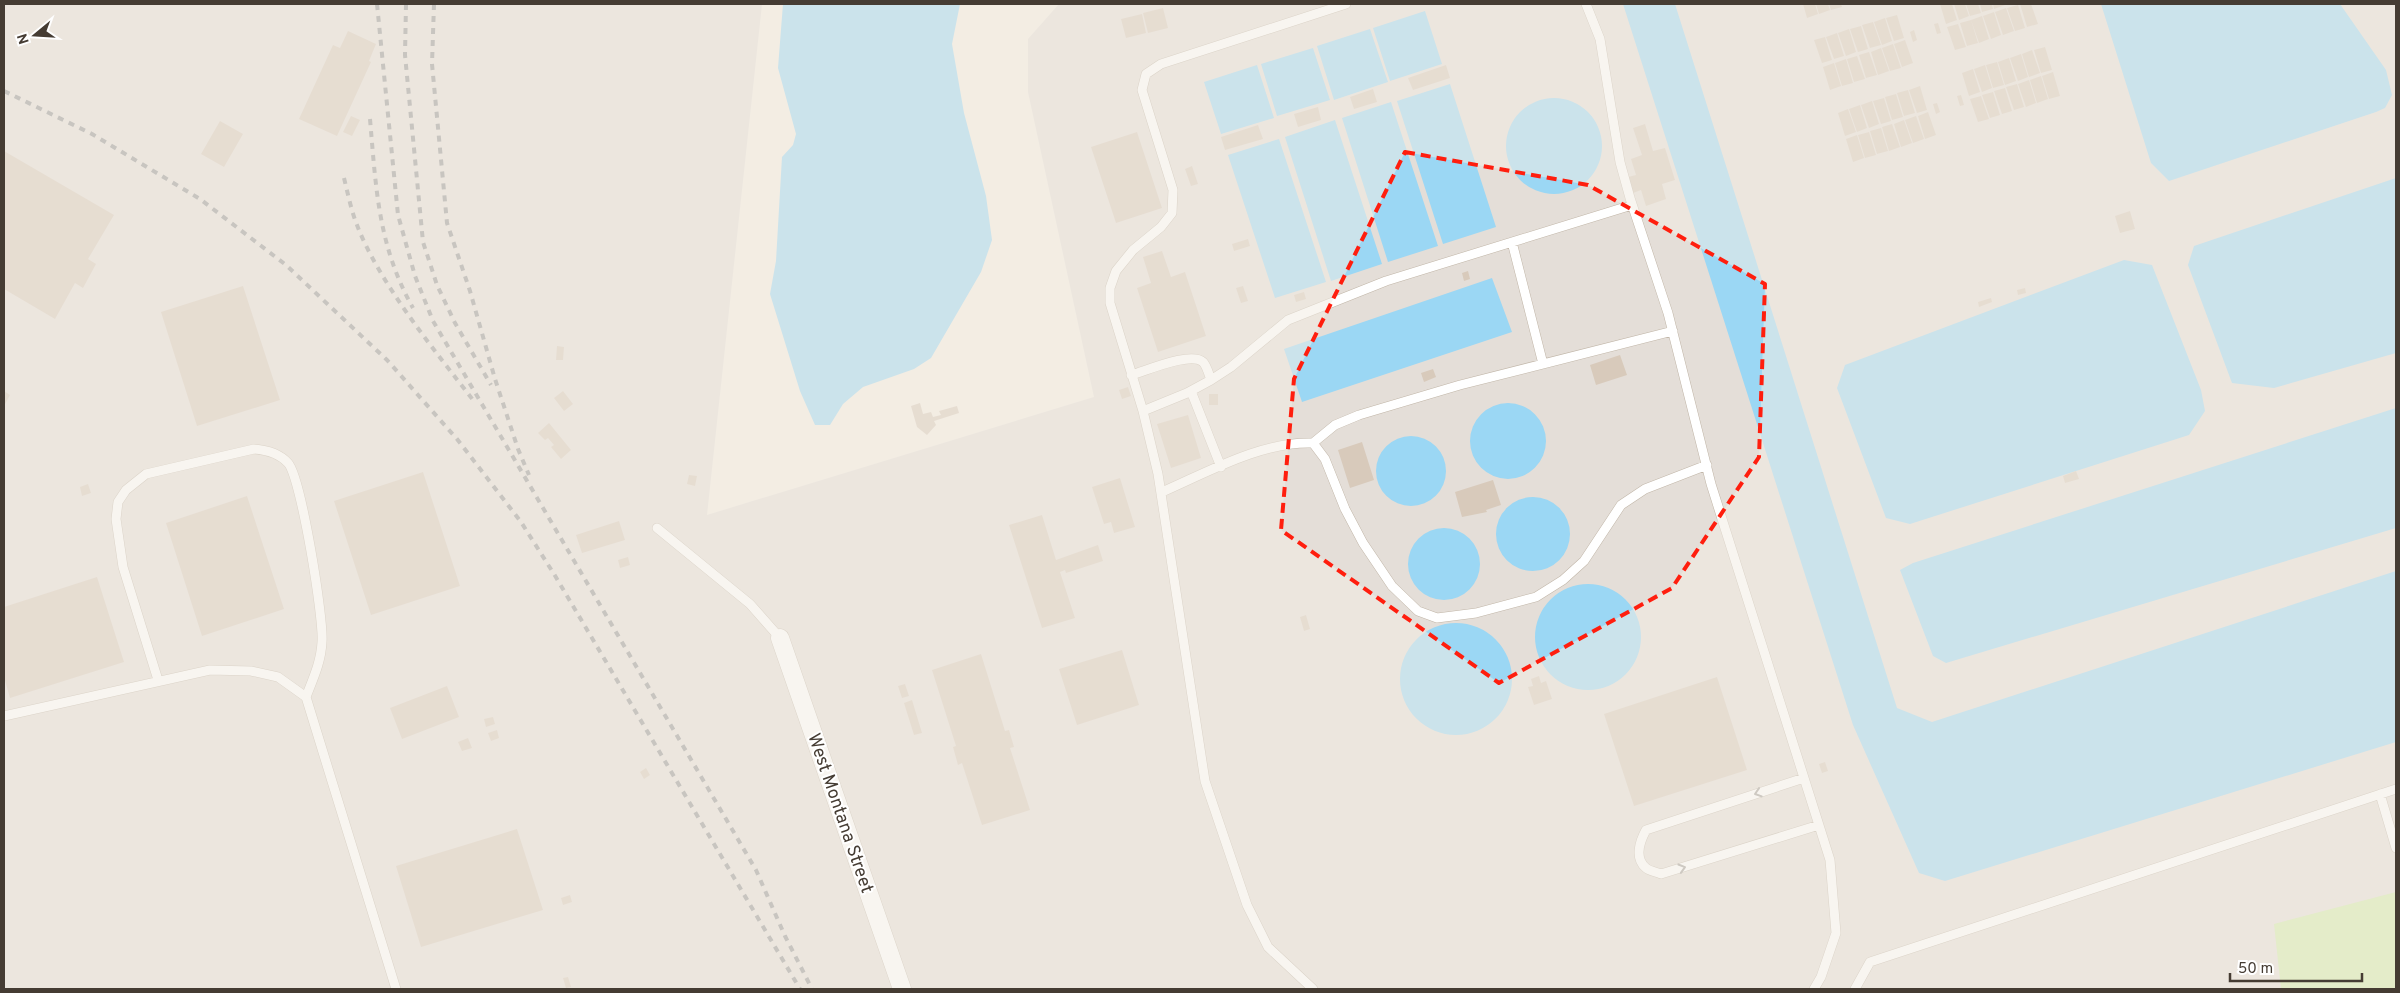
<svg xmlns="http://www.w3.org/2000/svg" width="2400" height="993" font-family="Overpass,sans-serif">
<rect width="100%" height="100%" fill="#f3ede3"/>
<path fill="#e4ded8" d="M4,4H762L707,515L1094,397L1028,92V39L1059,4H2396V989H4Z"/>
<path fill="#d2eaa9" d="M2396,892V989H2281L2274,924Z"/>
<path fill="#9bd7f4" d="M783,4H960L952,44L964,113L986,196L992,240L981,272L931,358L914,369L863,387L843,404L830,425H815L800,391L770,294L776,261L782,157L793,145L796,134L778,68Z
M1623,4H1675L1897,708L1932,722L2396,571V742L1945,881L1919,873L1853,725Z
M2101,4H2340L2386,70L2392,95L2385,108L2376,112L2169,181L2151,163Z
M1425,11L1442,64L1390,81L1373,28Z
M1370,29L1388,82L1334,100L1317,46Z
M1313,48L1330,100L1277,116L1261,64Z
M1257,65L1274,118L1221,134L1204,82Z
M1450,84L1496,227L1443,244L1397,101Z
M1506 146a48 48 0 1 1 96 0a48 48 0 1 1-96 0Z
M1391,102L1438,246L1388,262L1342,118Z
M1335,120L1382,264L1331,281L1285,137Z
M1279,139L1326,282L1275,298L1228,155Z
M2396,178V353L2274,388L2232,383L2188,265L2194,246Z
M2124,260L2152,265L2201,390L2205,411L2189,435L1910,524L1886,518L1837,388L1845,365Z
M1492,278L1512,332L1302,402L1284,349Z
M1470 441a38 38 0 1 1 76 0a38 38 0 1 1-76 0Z
M2396,408V528L1946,663L1933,656L1900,570L1913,563Z
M1376 471a35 35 0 1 1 70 0a35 35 0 1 1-70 0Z
M1496 534a37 37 0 1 1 74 0a37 37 0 1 1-74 0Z
M1408 564a36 36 0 1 1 72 0a36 36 0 1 1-72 0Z
M1535 637a53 53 0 1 1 106 0a53 53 0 1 1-106 0Z
M1400 679a56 56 0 1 1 112 0a56 56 0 1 1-112 0Z"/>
<path fill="#d8cabb" d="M1803,4H1815L1818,14L1807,18Z
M1816,4H1828L1830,10L1819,14Z
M1829,4H1841L1842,7L1831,10Z
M1940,4H1952L1957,20L1946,24Z
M1954,4H1965L1969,16L1959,20Z
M1966,4H1978L1981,13L1970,16Z
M1980,4H1992L1993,9L1982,12Z
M1993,4H2008L1994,9Z
M2020,4H2031L2038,24L2027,27Z
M2018,5L2025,28L2015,31L2007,8Z
M1163,8L1168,28L1148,33L1143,13Z
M2006,8L2014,31L2003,35L1995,12Z
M1994,12L2001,35L1991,39L1983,16Z
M1142,14L1146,33L1126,38L1121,19Z
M1897,15L1904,38L1894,41L1886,18Z
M1982,16L1989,39L1979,43L1971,20Z
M1885,18L1892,41L1882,45L1874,22Z
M1971,20L1978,43L1967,46L1960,23Z
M1873,22L1881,45L1870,48L1862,25Z
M1938,23L1941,33L1937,34L1934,24Z
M1958,24L1966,47L1955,50L1947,27Z
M1861,26L1868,49L1858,52L1850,29Z
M1849,29L1856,52L1846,56L1838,33Z
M1914,30L1917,40L1913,42L1910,32Z
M348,31L376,44L369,61L371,62L337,136L299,119L333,45L340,48Z
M1837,33L1844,56L1834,59L1826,37Z
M1825,37L1832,60L1822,63L1814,40Z
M1905,40L1913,63L1902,67L1894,44Z
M1893,44L1901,68L1890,71L1882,48Z
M2045,47L2052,70L2041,73L2034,50Z
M1881,48L1889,71L1878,75L1871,52Z
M2032,50L2040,73L2029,77L2022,54Z
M1869,52L1877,75L1866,78L1859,55Z
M2021,54L2028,77L2018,81L2010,58Z
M1857,56L1865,79L1854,82L1847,59Z
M2009,58L2016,81L2005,85L1998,62Z
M1846,59L1853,83L1842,86L1835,63Z
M1997,62L2004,85L1993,88L1986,65Z
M1834,63L1841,86L1830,90L1823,67Z
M1446,65L1450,78L1413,90L1408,78Z
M1985,65L1992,88L1982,92L1974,69Z
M1973,69L1980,92L1969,96L1962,73Z
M2053,72L2060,96L2049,99L2042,76Z
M2041,76L2048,99L2037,103L2030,80Z
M2029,80L2036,103L2026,107L2018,84Z
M2017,84L2024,107L2014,110L2006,87Z
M1920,86L1927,110L1917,113L1909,90Z
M2005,88L2012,111L2002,114L1994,91Z
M1373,89L1377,102L1354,109L1350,97Z
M1908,90L1915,113L1904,116L1897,93Z
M1993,92L2000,115L1990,118L1982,95Z
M1896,94L1903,117L1892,120L1885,97Z
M1961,95L1964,105L1960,106L1957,96Z
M1981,96L1989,119L1978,122L1970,99Z
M1884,98L1891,121L1881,124L1873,101Z
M1872,101L1879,124L1869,128L1861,105Z
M1937,103L1940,112L1936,114L1933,104Z
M1860,105L1867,128L1857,132L1849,109Z
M1318,107L1321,120L1298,127L1294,114Z
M1848,109L1856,132L1845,136L1838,113Z
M1928,112L1936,135L1925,139L1918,116Z
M351,116L360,120L352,136L343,132Z
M1916,116L1924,139L1913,143L1905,120Z
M1904,120L1912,143L1901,147L1894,124Z
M220,121L243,134L224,167L201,154Z
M1645,124L1653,151L1665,148L1675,180L1662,184L1666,199L1646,206L1641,190L1633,193L1628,177L1636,175L1631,159L1642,155L1633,128Z
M1892,124L1900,147L1889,151L1882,127Z
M1258,125L1263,139L1225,150L1221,137Z
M1881,128L1888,151L1877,154L1870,131Z
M1137,132L1162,208L1116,223L1091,147Z
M1869,132L1876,155L1865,158L1858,135Z
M1857,135L1864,158L1853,162L1846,139Z
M4,151L114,215L88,259L96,264L83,288L75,283L55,319L4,289Z
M1192,166L1198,184L1191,186L1185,169Z
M2130,211L2135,229L2120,233L2115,216Z
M1248,239L1250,246L1234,251L1232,244Z
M1162,251L1171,277L1185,272L1206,336L1158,352L1137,288L1151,283L1143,257Z
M1468,271L1470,279L1464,281L1462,273Z
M243,286L280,400L197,426L161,312Z
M1243,286L1248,301L1241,303L1236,288Z
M2025,288L2026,293L2018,295L2017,290Z
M1304,292L1306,299L1296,302L1294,295Z
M1991,298L1992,302L1979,307L1978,302Z
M557,346L564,347L563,360H556Z
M1620,355L1627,375L1596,385L1590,365Z
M1433,369L1436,377L1424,382L1421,373Z
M1128,387L1131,396L1122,399L1119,390Z
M4,391L10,395L4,406Z
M563,391L573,404L564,411L554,398Z
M1209,394H1218V405H1209Z
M920,403L923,414L931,412L933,417L941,415L939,411L957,406L959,413L934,421L936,425L927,435L917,427L911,406Z
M1188,415L1201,458L1171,468L1157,424Z
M549,423L571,450L561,459L551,447L554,445L548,438L545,440L538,433Z
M1362,442L1374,480L1350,488L1338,450Z
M2076,471L2079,479L2065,483L2063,476Z
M423,472L460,586L371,615L334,501Z
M689,475L697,476L695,486L687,484Z
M1120,478L1135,527L1114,533L1111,522L1104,524L1092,487Z
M1493,480L1501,505L1486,510L1487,512L1462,517L1455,492Z
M88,484L91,493L82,496L80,487Z
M247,496L284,609L202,636L166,523Z
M1042,515L1056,560L1098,545L1103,561L1066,573L1065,570L1060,572L1075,618L1042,628L1009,525Z
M619,521L625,540L582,553L576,535Z
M628,557L630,565L620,568L618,560Z
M97,577L124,662L10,698L4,677V607Z
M1306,615L1310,629L1304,631L1300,617Z
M1122,650L1139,705L1077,725L1059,669Z
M981,654L1005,731L1009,730L1014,747L1010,748L1030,810L982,825L962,763L958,765L953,747L956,746L932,670Z
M1539,676L1541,683L1546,681L1552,699L1534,705L1528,687L1533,686L1531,679Z
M1717,677L1747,770L1634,806L1604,714Z
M905,684L909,696L902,698L898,686Z
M447,686L459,717L402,739L390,708Z
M912,700L922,733L914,735L904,703Z
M493,717L495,724L486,727L484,719Z
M497,730L499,738L491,741L488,733Z
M468,738L472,748L462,751L458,742Z
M1825,762L1828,771L1822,773L1819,764Z
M646,768L650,775L644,779L640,772Z
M517,829L543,910L421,947L396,866Z
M570,895L572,902L563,905L561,898Z
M568,977L571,987L566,988L563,978Z"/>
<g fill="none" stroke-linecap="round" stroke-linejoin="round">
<defs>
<path id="service" d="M1586,4L1600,39L1620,162L1630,198L1668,313L1711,484L1830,860L1836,933L1821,977L1814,989
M1512,242L1543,364
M1131,375C1146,371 1191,351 1203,362C1207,366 1209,375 1211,380
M1191,391L1221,467
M1143,411L1187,393L1211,380L1231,367L1288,320L1386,281L1632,205
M1313,443L1335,425L1359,415L1460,385L1673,331
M1162,492C1208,472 1262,441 1313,443L1325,459L1345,509L1363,543L1392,586L1418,611L1437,618L1476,613L1536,597L1563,580L1584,561L1621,505L1645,489L1707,465
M657,528L750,604L780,638
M158,680L123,567L116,519L118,502L126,490L146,474L254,449C267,450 279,453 288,463C301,477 324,619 322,642C321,662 313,679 306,697L396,989
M4,716L210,670L251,671L278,677L306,697
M1804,778L1646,830C1640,841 1634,858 1646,868C1649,871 1657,872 1661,874L1819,825
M2380,794L2396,848
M1313,989L1268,947L1247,905L1205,781L1158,474L1143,411L1110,303V288L1116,271L1133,250L1161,227L1172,213L1173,190L1142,90L1146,74L1161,64L1346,4
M1855,989L1870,962L2396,789"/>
<path id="minor" d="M780,638L902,989"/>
</defs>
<use href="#service" stroke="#c1b6a8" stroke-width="10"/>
<use href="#minor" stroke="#c1b6a8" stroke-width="19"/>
<use href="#service" stroke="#fff" stroke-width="9"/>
<use href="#minor" stroke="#fff" stroke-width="18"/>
<path stroke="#949494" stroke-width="4" stroke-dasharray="6 6" stroke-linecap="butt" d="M377,4L398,215L415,276L433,321L756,870L785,936L812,989
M406,4L405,55L423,242L437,285L455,323L491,385
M434,4L432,64L447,223L470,291L495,379L518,449L529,475
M4,91L92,134L200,199L286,265L387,360L457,439L521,522L554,574L800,989
M370,119C376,188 378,246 413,308
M344,178C348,194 351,210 357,225C379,283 435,351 473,400"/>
</g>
<defs><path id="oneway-chevron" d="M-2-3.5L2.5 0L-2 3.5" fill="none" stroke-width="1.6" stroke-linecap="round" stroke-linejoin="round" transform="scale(1.25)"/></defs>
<g stroke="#a29e99">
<use href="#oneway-chevron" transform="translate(1758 793) rotate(162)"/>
<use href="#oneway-chevron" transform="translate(1682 868) rotate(-17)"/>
</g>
<path d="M0 0H2400V993H0ZM1405,152L1588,185L1765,284L1759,457L1672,588L1499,683L1281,530L1294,379Z" fill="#f3ede3" fill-opacity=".55" fill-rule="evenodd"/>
<path fill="none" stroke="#ff1e0e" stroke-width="4" stroke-dasharray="10 6" stroke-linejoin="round" d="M1405,152L1588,185L1765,284L1759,457L1672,588L1499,683L1281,530L1294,379Z"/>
<g text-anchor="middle" stroke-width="4" stroke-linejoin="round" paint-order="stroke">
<g font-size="18" fill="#453c33" stroke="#fff">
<text transform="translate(841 813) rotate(71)" y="6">West Montana Street</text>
</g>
</g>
<rect width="2400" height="993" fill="none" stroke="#453c33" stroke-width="10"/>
<g transform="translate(35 35) rotate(252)" stroke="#ffffff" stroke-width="4" paint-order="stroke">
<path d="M0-4L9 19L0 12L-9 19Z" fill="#453c33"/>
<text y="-8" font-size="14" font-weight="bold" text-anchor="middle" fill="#453c33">N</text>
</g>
<path d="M2230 973v8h132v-8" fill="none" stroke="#453c33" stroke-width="2.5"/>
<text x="2238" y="973" font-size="15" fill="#453c33" stroke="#ffffff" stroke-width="4" paint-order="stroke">50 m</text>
</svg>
